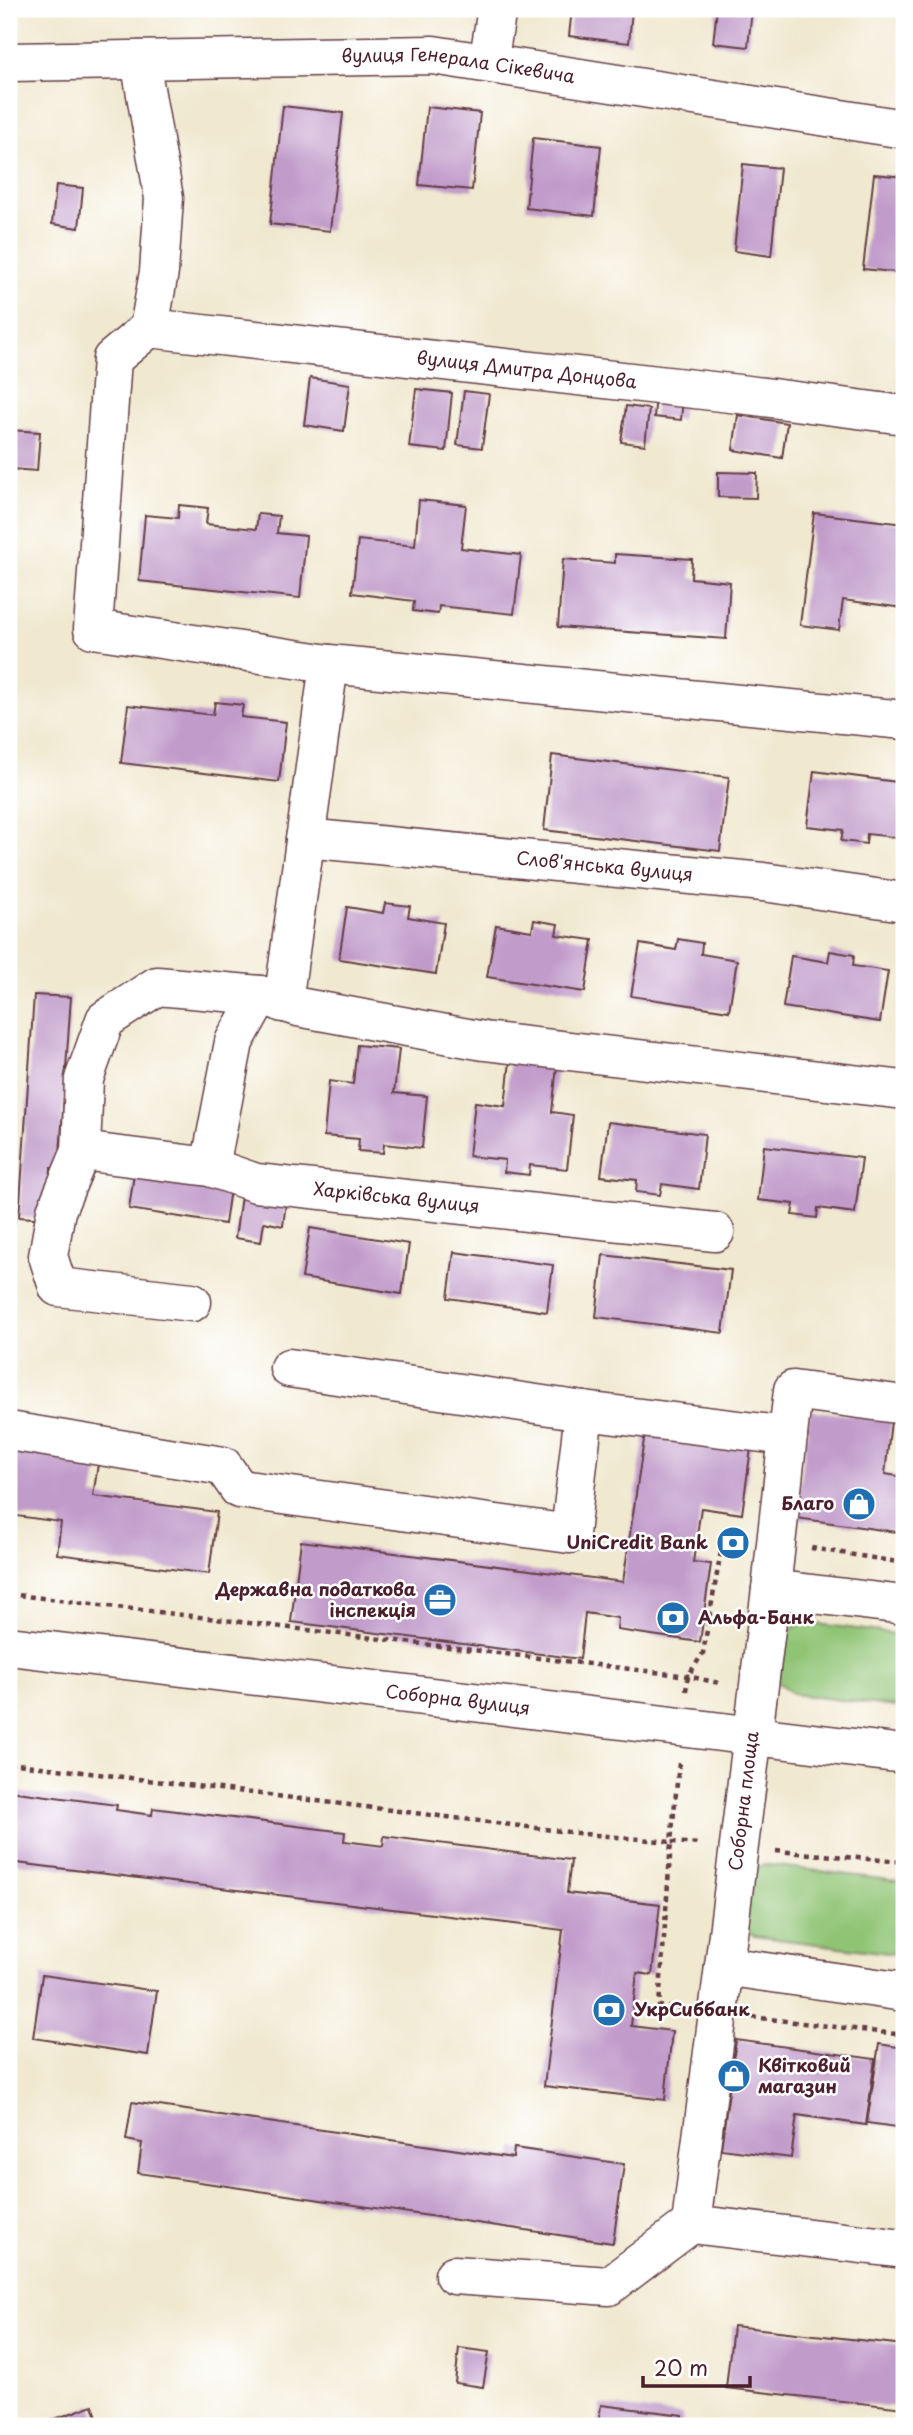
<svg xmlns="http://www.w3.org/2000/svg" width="913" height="2435" font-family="'Playpen Sans',sans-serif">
<rect width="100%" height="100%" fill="#fff"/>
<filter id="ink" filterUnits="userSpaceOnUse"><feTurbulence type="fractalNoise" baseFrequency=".0143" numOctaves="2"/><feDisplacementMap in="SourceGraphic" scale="14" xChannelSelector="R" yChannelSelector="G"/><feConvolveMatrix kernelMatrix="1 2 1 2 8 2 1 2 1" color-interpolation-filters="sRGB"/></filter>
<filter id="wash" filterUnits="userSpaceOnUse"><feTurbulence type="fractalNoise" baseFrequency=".00686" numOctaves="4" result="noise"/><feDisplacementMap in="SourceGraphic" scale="28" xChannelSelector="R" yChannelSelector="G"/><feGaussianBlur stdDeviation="1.57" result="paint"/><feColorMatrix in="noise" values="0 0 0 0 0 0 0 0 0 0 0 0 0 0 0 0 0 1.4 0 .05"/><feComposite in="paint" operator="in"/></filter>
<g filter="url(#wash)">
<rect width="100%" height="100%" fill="#f0e8cf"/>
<path fill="#90c475" stroke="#6d7250" stroke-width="2" d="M802,1622L904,1635V1708L793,1694L776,1681L773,1653L785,1634Z
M763,1864L904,1882V1955L754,1936L737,1923L746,1876Z"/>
<g id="blocks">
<path fill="#c19bca" d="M572,9L632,10L629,43L569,36Z
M717,9H752L748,47L713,43Z
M283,106L343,113L330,231L270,224Z
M427,107L480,113L472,190L419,185Z
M533,138L601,146L594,216L526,208Z
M743,164L780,168L771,256L734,251Z
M874,174L904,177V273L863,269Z
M56,185L83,188L79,228L52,224Z
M310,378L350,384L344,431L304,425Z
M416,389L452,393L446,451L409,447Z
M464,391L489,394L482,448L457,445Z
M656,395L683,398L681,420L654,417Z
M626,406L649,409L645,445L621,442Z
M738,415L787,423L782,458L733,450Z
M9,430L40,432L37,471L9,469Z
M718,472L757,473L756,498L718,497Z
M419,500L466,505L461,548L521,555L514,614L439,606L438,614L413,611L414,601L352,593L358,540L415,546Z
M179,505L208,508L206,524L256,529L258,514L279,516L277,533L306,536L300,598L139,581L145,515L178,518Z
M814,513L904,524V608L843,600L839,630L800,625Z
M615,554L692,559L691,578L730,582L726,639L558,627L563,559L615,563Z
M215,702L243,705L241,717L286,722L279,782L121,763L128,705L213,715Z
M552,755L729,777L720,851L544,830Z
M814,771L904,783V838L867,834L866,844L841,841L843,830L807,826Z
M385,903L410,906L408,917L444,923L436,974L339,959L347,907L383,913Z
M534,920L558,924L556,935L593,940L585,992L487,977L496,925L532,931Z
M678,939L702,943L701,954L737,960L729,1011L631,996L640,944L676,950Z
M830,951L854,955L853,966L888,971L880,1022L783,1007L791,956L828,962Z
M34,995L71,997L59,1168H51L48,1219L19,1217Z
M357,1045L399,1049L394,1093L427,1096L422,1148L384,1144L383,1153L358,1151L359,1139L324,1136L329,1081L353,1084Z
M510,1061L557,1066L552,1112L573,1115L567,1169L530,1165L529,1175L504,1172L505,1160L469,1156L475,1102L505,1106Z
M608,1122L705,1134L699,1189L662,1184L660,1195L636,1192L637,1180L601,1176Z
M764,1146L862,1158L855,1213L818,1208L817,1218L792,1215L794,1204L758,1200Z
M134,1174L230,1189L225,1224L129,1209Z
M241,1196L286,1202L283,1226L264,1222L261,1242L235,1238Z
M9,1210L16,1211L10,1260H9Z
M310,1228L409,1244L402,1294L302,1278Z
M454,1252L553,1265L547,1312L448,1298Z
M603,1255L731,1270L723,1333L596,1317Z
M810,1410L891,1421L885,1474L904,1477V1533L796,1518Z
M646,1426L752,1441L742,1514L701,1508L693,1562L711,1564L700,1642L617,1630L618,1618L585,1613L580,1659L291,1622L301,1541L623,1582Z
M9,1446L99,1458L93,1496L217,1512L209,1574L57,1554L61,1522L9,1515Z
M9,1791L117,1805L116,1810L152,1815L153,1808L345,1832L344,1841L383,1846L384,1836L571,1860L567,1893L660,1904L652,1975L637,1973L631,2026L672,2031L665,2100L544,2086L563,1930L9,1862Z
M42,1975L157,1991L148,2055L33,2038Z
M736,2040L875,2059L866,2125L797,2115L791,2158L721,2149Z
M879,2044L904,2048V2128L867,2123Z
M132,2102L513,2158L514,2148L624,2164L613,2243L138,2173L142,2143L126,2140Z
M733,2326L904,2345V2408L726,2388Z
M459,2348L489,2352L483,2387L455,2383Z
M93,2405L100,2426H36Z
M601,2405L683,2415L682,2426H598Z"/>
</g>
</g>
<g filter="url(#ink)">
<use href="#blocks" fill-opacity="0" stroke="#633d44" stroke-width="2"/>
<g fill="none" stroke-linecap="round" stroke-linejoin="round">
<defs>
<g id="minor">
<path d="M140,60L164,198L159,272L149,328L112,359L93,629L329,664L283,1003"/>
<path id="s1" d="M9,62L433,55L904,129"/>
<path d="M488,63L497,9"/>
<path id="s2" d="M149,328L748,395L904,415"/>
<path d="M329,664L904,720"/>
<path id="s3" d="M305,838L763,882L904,902"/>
<path id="s4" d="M81,1151L210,1167L256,1183L715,1232"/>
<path d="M210,1167L234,1042L260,995L298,1007L484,1041L904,1090"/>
<path d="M192,1302L58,1287L48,1256L56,1211L81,1151L84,1079L105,1020L157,986L260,995"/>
<path d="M289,1368L584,1411L788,1436"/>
<path d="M9,1431L223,1466L239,1489L570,1534L584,1411"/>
<path d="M771,1589L793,1390L904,1405"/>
<path d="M904,1605L771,1589L724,1966L904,1992"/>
<path id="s5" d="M9,1646L904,1754"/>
<path d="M691,2224L724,1966"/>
<path d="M454,2275L609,2286L691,2224L904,2249"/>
</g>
</defs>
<use href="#minor" stroke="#633d44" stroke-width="41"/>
<path stroke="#633d44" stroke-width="4.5" stroke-dasharray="5 5" stroke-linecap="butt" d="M811,1548L904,1563
M9,1594L688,1676L723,1684
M686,1691L688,1676L703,1653L724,1534L740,1537
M9,1763L585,1834L671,1842L659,2006L681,2009
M679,1763L671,1842L701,1844
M776,1851L904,1862
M752,2017L904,2035"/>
<use href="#minor" stroke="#fff" stroke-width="38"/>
</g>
</g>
<defs>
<symbol id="shop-disc" viewBox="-11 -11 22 22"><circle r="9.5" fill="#1f6fb2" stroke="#fff"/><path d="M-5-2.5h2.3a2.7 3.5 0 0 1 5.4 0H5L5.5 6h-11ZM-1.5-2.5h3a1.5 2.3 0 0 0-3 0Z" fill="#fff"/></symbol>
<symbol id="bank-disc" viewBox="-11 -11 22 22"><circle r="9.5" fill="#1f6fb2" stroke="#fff"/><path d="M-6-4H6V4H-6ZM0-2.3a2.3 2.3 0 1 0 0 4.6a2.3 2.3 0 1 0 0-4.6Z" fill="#fff"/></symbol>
<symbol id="office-disc" viewBox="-11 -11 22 22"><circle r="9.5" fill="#1f6fb2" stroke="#fff"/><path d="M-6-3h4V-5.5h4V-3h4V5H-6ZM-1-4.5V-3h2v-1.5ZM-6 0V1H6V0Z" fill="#fff"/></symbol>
</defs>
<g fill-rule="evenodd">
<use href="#shop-disc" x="840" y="1485" width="38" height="38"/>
<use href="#bank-disc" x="714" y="1524" width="38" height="38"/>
<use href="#office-disc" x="421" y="1581" width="38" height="38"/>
<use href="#bank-disc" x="654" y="1599" width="38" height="38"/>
<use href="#bank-disc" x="590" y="1991" width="38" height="38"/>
<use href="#shop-disc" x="715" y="2057" width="38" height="38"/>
</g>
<g text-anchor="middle" stroke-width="5" stroke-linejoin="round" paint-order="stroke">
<g font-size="18" fill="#4a1f2b" stroke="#fff">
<text dy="6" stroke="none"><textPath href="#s1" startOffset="450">вулиця Генерала Сікевича</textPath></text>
<text dy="6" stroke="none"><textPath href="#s2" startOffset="380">вулиця Дмитра Донцова</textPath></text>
<text dy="6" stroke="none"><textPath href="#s3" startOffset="301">Слов'янська вулиця</textPath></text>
<text dy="6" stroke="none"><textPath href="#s4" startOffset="320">Харківська вулиця</textPath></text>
<text dy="6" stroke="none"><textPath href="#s5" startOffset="452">Соборна вулиця</textPath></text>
<text transform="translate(744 1801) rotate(-83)" y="6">Соборна площа</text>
</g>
<g font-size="18" font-weight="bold" fill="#4a1f2b" stroke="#fff" text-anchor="end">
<text x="834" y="1510">Благо</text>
<text x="708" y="1549">UniCredit Bank</text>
<text x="416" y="1596">Державна податкова<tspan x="416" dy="21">інспекція</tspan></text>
<text x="698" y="1624" text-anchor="start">Альфа-Банк</text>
<text x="634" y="2016" text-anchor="start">УкрСиббанк</text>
<text x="758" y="2072" text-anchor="start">Квітковий<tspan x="758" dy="21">магазин</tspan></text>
</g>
</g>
<rect width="913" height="2435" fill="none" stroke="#fff" stroke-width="35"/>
<path d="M643 2376v10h107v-10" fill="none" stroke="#4a1f2b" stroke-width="3.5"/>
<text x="654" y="2376" font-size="21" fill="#4a1f2b" stroke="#ffffff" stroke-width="5" paint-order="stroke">20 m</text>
</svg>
